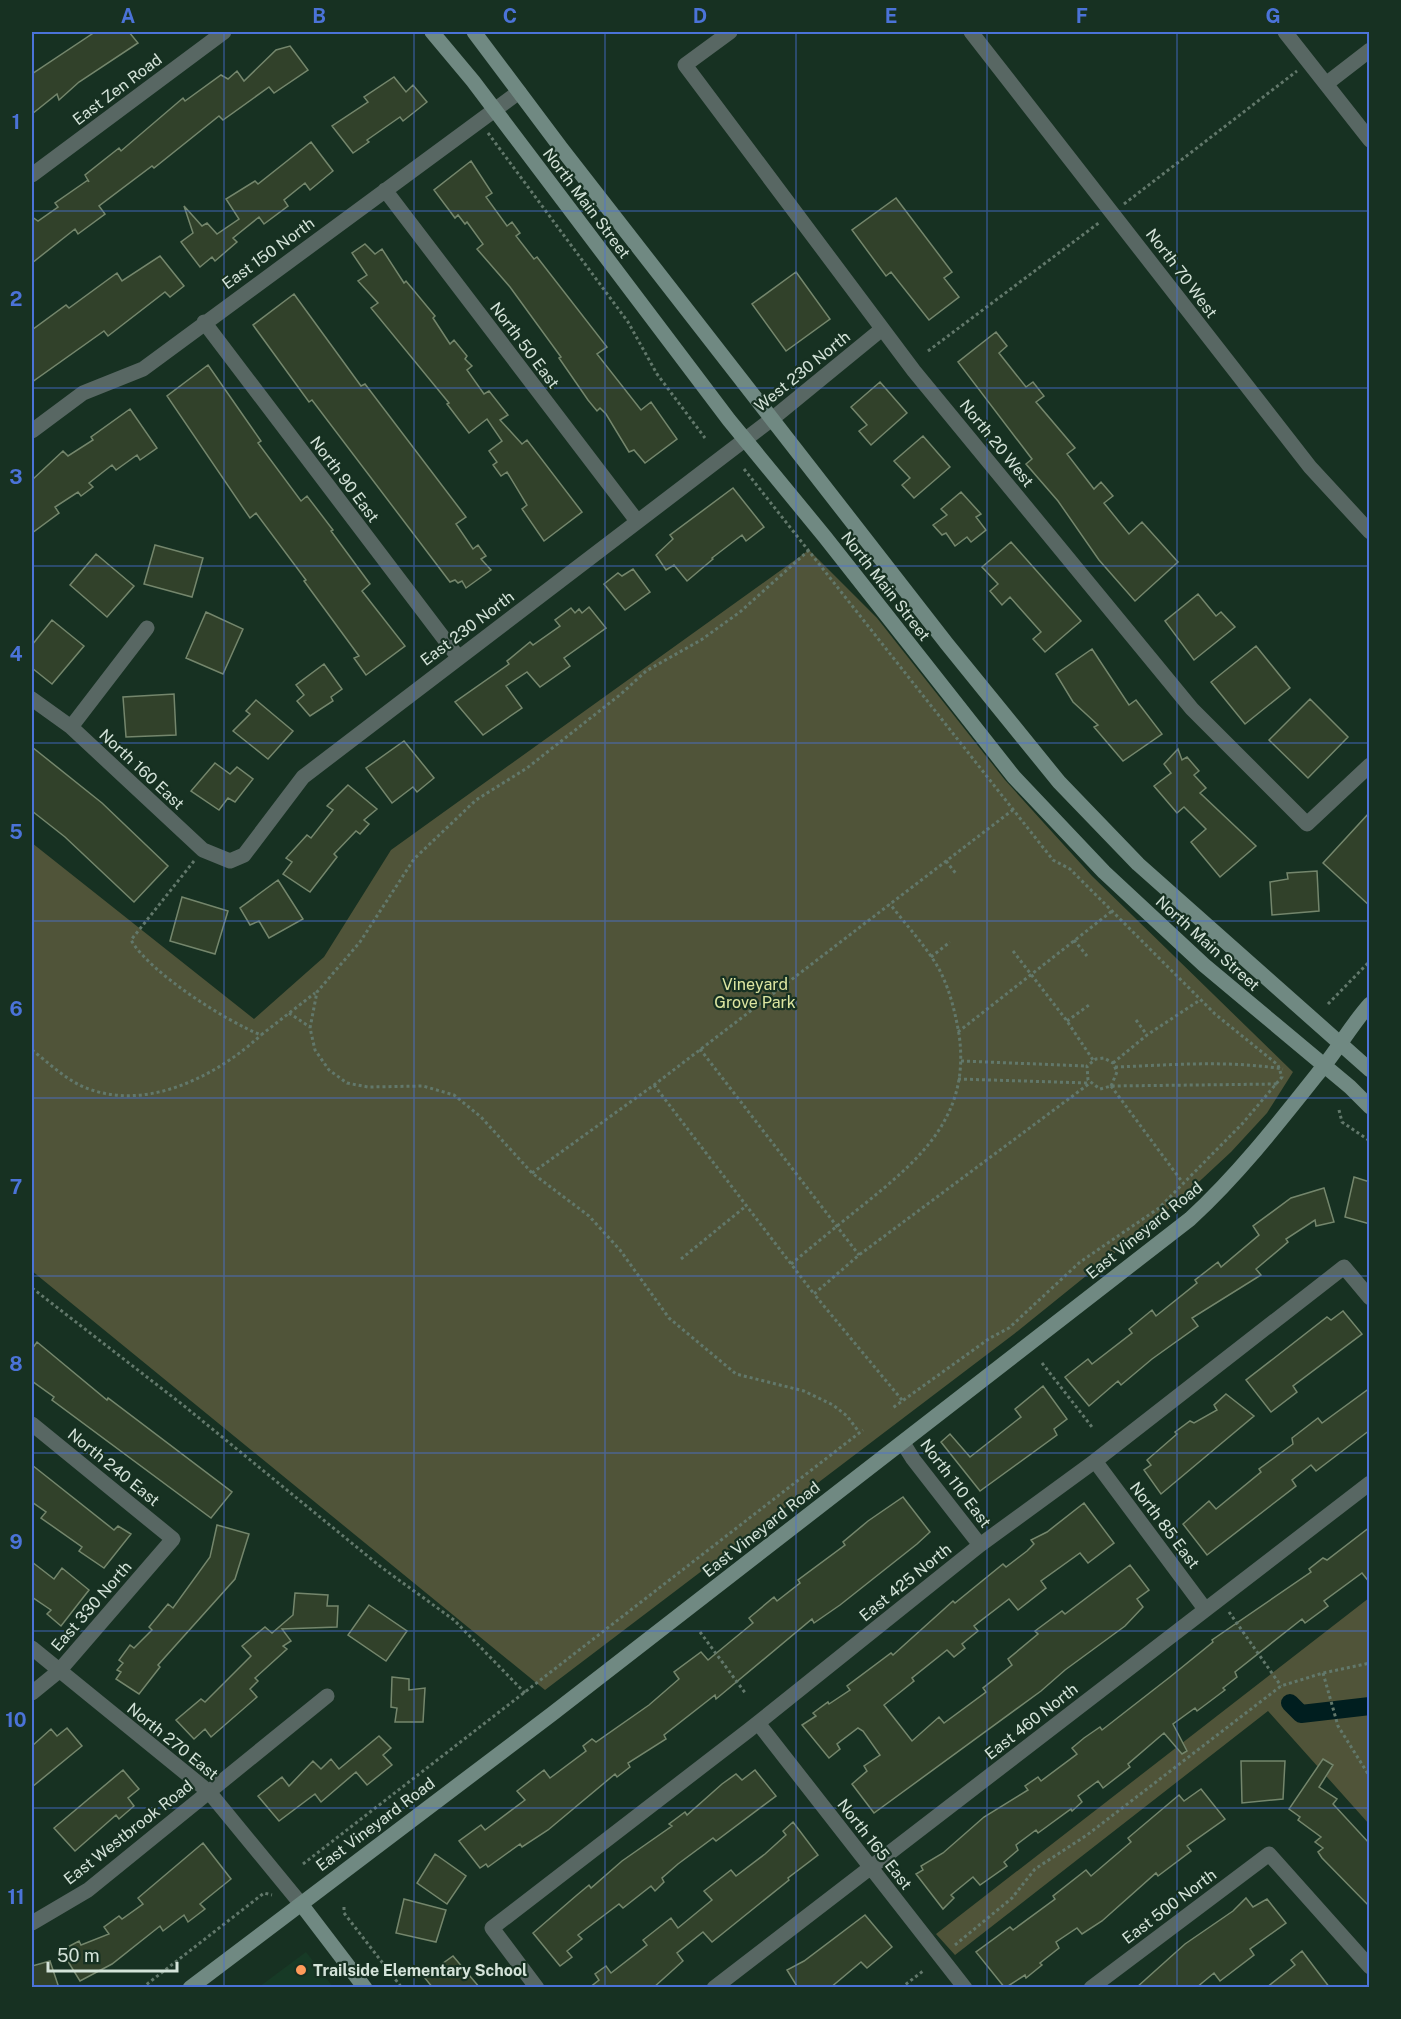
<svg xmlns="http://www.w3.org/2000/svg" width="1401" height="2019" font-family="'Public Sans',sans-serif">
<rect width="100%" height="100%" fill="#173122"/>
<path fill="#173a26" d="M306,1952L333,1987H259Z"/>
<path fill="#505439" d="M809,550L877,618L1005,780L1092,876L1293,1072L1267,1113L1231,1152L1174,1205L1014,1334L545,1690L32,1271V843L254,1019L324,957L391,850Z
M1369,1598V1824L1268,1711L955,1955L936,1934Z"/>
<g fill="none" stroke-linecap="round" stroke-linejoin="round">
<path stroke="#001e1f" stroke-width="18" d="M1290,1703L1301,1714L1370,1706"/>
</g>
<path fill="#31412a" stroke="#74866c" stroke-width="1.5" d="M95,32H129L138,43L79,82L59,100L57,94L32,114V74Z
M290,46L308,70L274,93L269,87L223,120L219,116L154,168L152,166L99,206L105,214L78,234L75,229L32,263V217L38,221L58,207L55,203L88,180L89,182L85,175L119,148L121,151L183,98L185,101L221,75L228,79L237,71L244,81L276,50Z
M394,77L406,92L413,85L427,102L403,121L400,117L367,140L369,142L353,153L332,126L368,102L364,97Z
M311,142L333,171L310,190L305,183L284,200L288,206L264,224L259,217L233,238L237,242L215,261L212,257L200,267L181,242L193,233L184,206L202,226L207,223L217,234L239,219L226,199L255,181L258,184Z
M471,161L492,193L486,197L507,226L512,222L520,233L516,236L534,259L537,257L607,347L597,354L641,410L651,402L677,439L645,463L634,450L629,452L606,414L600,408L597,411L588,400L559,358L561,357L510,287L477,249L483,244L467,222L465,224L458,215L455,218L434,190Z
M896,198L952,272L944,278L959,297L929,320L891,272L886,276L852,230Z
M365,244L375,254L382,249L404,283L406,281L435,316L433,318L450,344L454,340L467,356L465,359L472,366L467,370L484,394L489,391L508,415L500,420L522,444L527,440L582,512L544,541L522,509L527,505L507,472L501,476L493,465L497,462L489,451L502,441L487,419L469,433L447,404L449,403L371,308L378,303L358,281L367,275L352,253Z
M160,256L184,286L170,297L165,292L108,336L104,331L32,382V330L66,305L69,308L117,273L122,281Z
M796,272L830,319L786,351L752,304Z
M294,294L361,386L365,384L466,517L456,524L473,549L478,545L486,556L481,559L491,570L466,588L462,581L458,583L455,580L450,582L312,400L309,402L253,325Z
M996,332L1007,346L999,353L1026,387L1033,382L1044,396L1036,402L1075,448L1067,454L1094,489L1101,482L1113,496L1104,503L1129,534L1142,522L1178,562L1135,601L1099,560L1058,501L1026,464L1032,459L958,362Z
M208,365L261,441L258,443L301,501L307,496L333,530L331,531L370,584L362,591L405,646L366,675L354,658L359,656L304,581L306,580L256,513L250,518L167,396Z
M880,382L907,413L871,445L859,431L867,425L851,407Z
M130,409L157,448L140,460L137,455L116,470L112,465L89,483L93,487L81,496L78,492L55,507L59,513L32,533V480L63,451L68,456L93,440L91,437Z
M923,436L950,467L914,498L902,485L910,478L894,461Z
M733,488L764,527L746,541L742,535L712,558L713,559L687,581L674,565L666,570L656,555L673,539L670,535Z
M961,492L981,514L976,517L986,530L971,542L967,537L955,546L946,533L942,535L933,525L947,515L941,509Z
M1011,542L1081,621L1045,652L1033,639L1041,632L1010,597L1002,605L990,591L998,584L982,567Z
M155,545L203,558L192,597L144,584Z
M96,554L134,586L107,617L70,585Z
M633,569L650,592L625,610L604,584L618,573L622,576Z
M1198,594L1216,616L1221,612L1235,627L1194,660L1165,621Z
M589,607L606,628L564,658L570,666L540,687L527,672L506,686L522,708L483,735L455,702L509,664L507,661L530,642L533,645L560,626L555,620L571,608L575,613L579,609L582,613Z
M206,612L243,629L223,674L186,658Z
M52,620L84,646L52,684L32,668V645Z
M1256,646L1290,688L1245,724L1211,682Z
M1092,649L1129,705L1136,700L1162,734L1123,761L1094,727L1098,725L1073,702L1056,674Z
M324,664L342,689L331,697L333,701L310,716L297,701L304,695L296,685Z
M174,694L176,735L126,737L123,697Z
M1310,699L1348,737L1308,778L1269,740Z
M256,700L293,731L268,759L233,731L250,714L246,711Z
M404,741L434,778L417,792L413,787L392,803L366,768Z
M32,747L102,803L168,866L134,902L65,837L32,811Z
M1178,749L1182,760L1187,757L1199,771L1194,775L1206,788L1200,793L1256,846L1220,877L1191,842L1206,829L1184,807L1177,813L1154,786L1171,773L1164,764Z
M215,763L230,774L237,767L253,779L235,802L228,798L219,810L191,791Z
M348,785L377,809L364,820L369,824L360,834L356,831L334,854L337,857L310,892L283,874L292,862L286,858L307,835L311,838L333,810L327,806Z
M1370,812V906L1323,863Z
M1317,871L1319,911L1272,915L1270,882L1288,879L1287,873Z
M278,880L303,919L269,938L259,921L250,925L240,908Z
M182,897L228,911L215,954L170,941Z
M1354,1177L1370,1182V1224L1345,1217Z
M1324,1188L1334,1222L1316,1226L1315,1220L1286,1239L1288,1242L1256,1269L1261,1275L1192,1318L1198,1326L1152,1359L1121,1385L1118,1381L1089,1406L1065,1377L1088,1359L1092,1364L1132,1333L1129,1329L1152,1310L1156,1316L1197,1283L1195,1280L1218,1262L1221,1267L1259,1235L1253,1226L1291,1198Z
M1343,1311L1362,1334L1293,1386L1297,1392L1271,1412L1246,1380L1327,1317L1331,1320Z
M37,1342L107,1400L108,1398L232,1492L211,1518L52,1400L54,1397L32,1381V1349Z
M1043,1386L1067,1419L1054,1429L1057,1435L980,1491L941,1442L950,1434L970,1457L1021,1417L1015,1409Z
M1370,1388V1430L1316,1471L1311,1465L1292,1480L1296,1486L1207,1555L1183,1524L1209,1501L1216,1509L1261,1472L1259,1469L1293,1444L1292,1438L1318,1418L1322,1423Z
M1226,1394L1254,1416L1161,1494L1144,1470L1151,1465L1147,1460L1177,1434L1175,1432L1190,1421L1194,1423L1217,1410L1214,1405Z
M32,1465L114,1530L118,1526L131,1534L104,1568L79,1551L82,1547L41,1518L46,1512L32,1502Z
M903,1497L930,1532L917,1544L840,1605L814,1623L812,1619L716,1699L715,1695L664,1735L666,1739L628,1763L630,1767L617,1777L615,1774L548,1830L522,1847L520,1844L488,1867L486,1864L480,1868L459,1841L481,1825L485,1830L525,1800L517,1791L544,1770L550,1778L586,1751L583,1746L592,1739L596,1742L649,1705L679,1679L674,1672L701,1652L708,1660L753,1623L749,1618L774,1597L777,1601L800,1583L798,1580L845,1545L843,1542L868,1521Z
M1084,1503L1114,1543L1088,1563L1080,1553L1041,1581L1046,1588L1018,1610L1009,1599L974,1626L978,1631L962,1644L965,1648L954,1657L947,1650L912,1678L914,1681L884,1705L912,1741L939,1717L944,1723L986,1692L983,1688L1012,1665L1008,1659L1038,1634L1035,1631L1062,1611L1065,1614L1130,1565L1149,1590L1137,1599L1143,1607L1125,1626L1065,1670L1041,1691L874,1813L852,1784L867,1771L864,1766L880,1755L863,1731L858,1728L837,1744L840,1749L829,1758L802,1725L816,1716L813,1713L828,1702L829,1704L850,1690L847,1686L891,1653L893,1655L953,1601L955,1603L1003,1564L1006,1567L1027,1551L1034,1544L1031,1540L1047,1532Z
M217,1525L249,1534L235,1579L158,1665L160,1667L139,1694L116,1679L121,1672L117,1670L123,1663L119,1660L130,1645L134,1648L152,1630L149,1627L168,1604L173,1608L210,1557Z
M1370,1527V1583L1362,1573L1324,1601L1328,1606L1305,1623L1302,1619L1235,1672L1237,1677L1223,1688L1225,1690L1197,1711L1195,1708L1173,1724L1187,1751L1182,1754L1164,1733L1128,1764L1130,1767L1103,1788L1098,1781L1078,1796L1082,1802L1072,1811L1071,1809L1038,1833L1036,1830L1016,1845L1018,1850L1004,1862L1007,1866L980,1885L973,1877L951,1895L954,1898L943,1909L916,1874L923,1870L921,1866L943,1853L984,1817L1028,1790L1025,1786L1038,1777L1041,1781L1077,1754L1072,1748L1084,1738L1100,1727L1102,1730L1170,1677L1213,1642L1212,1640L1311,1572L1309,1569L1323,1558L1327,1560Z
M32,1562L54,1579L62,1568L89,1590L61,1626L47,1614L51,1610L32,1597Z
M295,1593L328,1595L327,1606H338L337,1627L282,1629L291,1641L283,1646L287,1649L255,1678L258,1681L250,1689L257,1697L211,1737L205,1729L194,1739L176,1720L201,1699L205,1702L251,1656L242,1646L265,1627L272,1633L293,1615Z
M369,1605L407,1631L386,1661L348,1635Z
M392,1677L409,1679V1690L425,1688L423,1722H395L397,1708L391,1707Z
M67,1728L82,1746L32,1787V1746L51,1729L57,1736Z
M379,1736L391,1748L383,1755L392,1765L367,1785L356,1772L321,1802L315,1794L279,1821L258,1796L282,1777L289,1786L313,1761L321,1769L331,1759L339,1769Z
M1323,1759L1333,1765L1319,1787L1337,1799L1333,1804L1370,1844V1907L1322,1858L1318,1852L1323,1848L1315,1842L1321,1837L1298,1820L1300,1817L1289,1809Z
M1241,1761H1285L1283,1799L1242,1803Z
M123,1770L139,1789L128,1798L134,1806L119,1819L116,1815L75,1851L54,1828Z
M755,1770L776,1796L716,1841L713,1838L678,1864L662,1878L664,1882L655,1891L651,1886L623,1908L619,1904L578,1935L582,1939L567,1951L572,1957L560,1966L533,1933L577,1895L589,1885L591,1888L622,1861L672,1826L669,1824L685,1812L687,1815L722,1784L736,1774L742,1780Z
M1201,1789L1225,1819L1187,1846L1191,1851L1158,1876L1156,1873L1102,1921L1082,1934L1077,1928L1056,1942L1059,1948L1040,1963L1042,1965L1026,1978L1025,1975L1005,1988L976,1952L1010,1927L1013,1930L1055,1899L1053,1896L1086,1870L1091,1876L1131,1842L1128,1838L1179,1795L1184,1801Z
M793,1822L818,1855L788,1878L789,1880L712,1942L703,1932L677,1953L683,1961L653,1988H589L599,1980L595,1974L606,1966L611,1973L647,1945L643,1940L671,1918L678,1928L712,1900L704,1891L731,1870L736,1876L765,1854L786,1835L783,1831Z
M203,1843L231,1879L200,1904L205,1909L188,1922L184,1915L163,1931L160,1926L112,1964L80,1981L64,1955V1949L79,1941L81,1945L109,1934L104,1927L119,1916L122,1919L143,1904L138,1898Z
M435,1854L466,1876L447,1904L417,1883Z
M1246,1898L1253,1907L1267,1899L1286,1923L1250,1949L1254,1955L1220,1981L1214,1973L1196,1988H1136L1185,1944L1233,1911Z
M404,1899L446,1910L436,1942L396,1933Z
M865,1915L892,1947L867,1968L861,1962L830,1988H798L787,1970L804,1961Z
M1302,1951L1330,1988H1266L1295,1965L1291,1960Z
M453,1956L480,1988H433L424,1977Z
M50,1961L59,1988H32V1966Z"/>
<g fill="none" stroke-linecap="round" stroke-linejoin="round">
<path stroke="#62786b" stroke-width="3" stroke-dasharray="3 3" stroke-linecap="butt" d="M488,133L628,322L657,374L705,438
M1124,204L1297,71
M928,351L1100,222
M744,469L1053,860L1070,869L1215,1014L1278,1065L1282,1077L1242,1124L1159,1208L1080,1262L1009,1328L990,1338L891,1409
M809,550L740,612L701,640L646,671L621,694L527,768L476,800L414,859L360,942L317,992L310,1028L315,1050L329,1070L347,1083L368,1087L423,1086L454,1095L481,1117L532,1173L589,1216L620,1250L669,1318L736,1374L804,1391L833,1405L847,1416L859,1432
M194,861L131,940C150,973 226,1021 261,1035L315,993
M946,861L957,875
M1074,940L1087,956
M1013,951L1067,1021L1093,1060
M931,957L950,942
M1328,1004L1370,961
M289,1013L310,1027
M1136,1020L1147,1035
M1067,1021L1089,1005
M958,1032L1112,911
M700,1049L859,1255
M32,1050C49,1063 68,1082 89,1089C149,1111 218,1075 261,1035
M961,1061L1087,1066
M1113,1063L1147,1035L1200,1000
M1115,1067C1171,1065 1228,1060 1283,1069
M958,1079L1088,1083
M654,1085L814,1294
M1111,1086L1117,1072L1113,1063L1104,1058L1096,1059L1087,1066L1088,1080L1100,1089L1111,1086L1278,1084
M1111,1086L1183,1183
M1339,1110L1342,1122L1370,1141
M532,1173L654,1085L1014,809
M681,1259L746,1206
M791,1264C814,1245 838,1225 862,1206C919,1160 971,1117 959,1034C955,1012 950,990 939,969C926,946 906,925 890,904
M32,1288L183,1405L381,1567L454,1620L525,1693
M1042,1363L1092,1427
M902,1400L814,1294L859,1255L1090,1083
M1229,1612L1281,1686
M700,1632L746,1694
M1323,1673L1338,1726L1370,1777
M303,1864L863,1430
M344,1907V1913L402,1988
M955,1945L1012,1898L1035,1869L1087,1835L1281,1686L1323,1673L1370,1663
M142,1988L264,1893L272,1895
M901,1988L923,1971"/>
<path stroke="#586763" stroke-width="15" d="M730,32L685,65L914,371L1192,709L1307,824L1370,765
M971,32L1310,467L1370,532
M1285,32L1370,140
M1326,84L1370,50
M32,175L224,32
M385,190L637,521
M204,322L458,657
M32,431L83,393L143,369L519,92
M32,699L71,727L203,850L230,861L244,855L303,777L772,419L882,329
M71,727L147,628
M32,1424L173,1539L59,1671L32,1693
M903,1443L913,1459L980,1545
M1095,1461L1205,1609
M32,1648L209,1792L301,1904
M758,1723L965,1988
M32,1923L88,1890L327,1696
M537,1988L492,1928L749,1730L980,1545L1095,1461L1344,1267L1370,1298
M714,1988L1370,1483
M1091,1988L1269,1854L1370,1967"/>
<path stroke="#708982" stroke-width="15" d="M432,32L473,81L729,420L825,537L1014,777L1104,872L1204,965L1350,1087L1370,1107
M474,32L561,148L947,644L1059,782L1138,864L1370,1070
M301,1904L365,1988
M190,1988L552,1714L1190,1219C1239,1174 1281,1120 1323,1067C1340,1046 1352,1024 1370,1004"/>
</g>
<path fill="none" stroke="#4b73d8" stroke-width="1.5" stroke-opacity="0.55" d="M224,32V1988M414,32V1988M605,32V1988M796,32V1988M987,32V1988M1177,32V1988M32,211H1370M32,388H1370M32,566H1370M32,743H1370M32,921H1370M32,1098H1370M32,1276H1370M32,1453H1370M32,1631H1370M32,1808H1370"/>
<circle fill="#ff9b5a" stroke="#173122" stroke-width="2" cx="301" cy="1970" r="6"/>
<g text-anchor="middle" stroke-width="4.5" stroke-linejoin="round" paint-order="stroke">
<g font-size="16" fill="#d4e3d9" stroke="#173122">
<text transform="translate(117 89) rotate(-37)" y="6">East Zen Road</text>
<text transform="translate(587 203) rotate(53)" y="6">North Main Street</text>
<text transform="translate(268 253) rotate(-36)" y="6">East 150 North</text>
<text transform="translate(1182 273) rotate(53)" y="6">North 70 West</text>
<text transform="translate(525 345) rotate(53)" y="6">North 50 East</text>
<text transform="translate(802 371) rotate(-39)" y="6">West 230 North</text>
<text transform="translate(997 443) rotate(51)" y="6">North 20 West</text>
<text transform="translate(345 479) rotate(53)" y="6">North 90 East</text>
<text transform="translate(886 586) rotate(52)" y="6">North Main Street</text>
<text transform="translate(467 628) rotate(-37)" y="6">East 230 North</text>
<text transform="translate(142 769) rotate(43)" y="6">North 160 East</text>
<text transform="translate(1208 943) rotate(42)" y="6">North Main Street</text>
<text transform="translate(1144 1230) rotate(-39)" y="6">East Vineyard Road</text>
<text transform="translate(114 1467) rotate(39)" y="6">North 240 East</text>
<text transform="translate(956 1483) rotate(53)" y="6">North 110 East</text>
<text transform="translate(1165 1525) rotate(53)" y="6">North 85 East</text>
<text transform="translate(761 1529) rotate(-38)" y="6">East Vineyard Road</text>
<text transform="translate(905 1582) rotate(-39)" y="6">East 425 North</text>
<text transform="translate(91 1606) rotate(-49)" y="6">East 330 North</text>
<text transform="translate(1031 1721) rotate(-38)" y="6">East 460 North</text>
<text transform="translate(173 1741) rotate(39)" y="6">North 270 East</text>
<text transform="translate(375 1824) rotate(-37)" y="6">East Vineyard Road</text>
<text transform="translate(128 1832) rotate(-38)" y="6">East Westbrook Road</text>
<text transform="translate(875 1844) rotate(52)" y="6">North 165 East</text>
<text transform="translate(1169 1906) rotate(-37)" y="6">East 500 North</text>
</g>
<g font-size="16" fill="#dde6a1" stroke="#173122">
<text x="755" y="990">Vineyard<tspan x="755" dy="18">Grove Park</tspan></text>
</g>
<g font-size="16" font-weight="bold" fill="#d4e3d9" stroke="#173122" text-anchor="start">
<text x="313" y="1976">Trailside Elementary School</text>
</g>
</g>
<rect width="1401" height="2019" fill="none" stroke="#173122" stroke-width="66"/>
<path d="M48 1962v9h129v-9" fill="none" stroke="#d4e3d9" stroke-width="3"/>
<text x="57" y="1962" font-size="18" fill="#d4e3d9" stroke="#173122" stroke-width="4.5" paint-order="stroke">50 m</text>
<rect x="33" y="33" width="1335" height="1953" fill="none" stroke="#4b73d8" stroke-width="2"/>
<g font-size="20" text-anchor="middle" font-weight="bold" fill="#4b73d8">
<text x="128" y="23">A</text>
<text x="319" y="23">B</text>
<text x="510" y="23">C</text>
<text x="700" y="23">D</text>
<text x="891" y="23">E</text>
<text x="1082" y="23">F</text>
<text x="1273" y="23">G</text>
<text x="16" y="129">1</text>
<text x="16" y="306">2</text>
<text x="16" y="484">3</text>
<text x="16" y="661">4</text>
<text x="16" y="839">5</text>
<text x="16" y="1016">6</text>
<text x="16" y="1194">7</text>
<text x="16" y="1371">8</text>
<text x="16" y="1549">9</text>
<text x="16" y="1727">10</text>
<text x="16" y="1904">11</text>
</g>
</svg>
